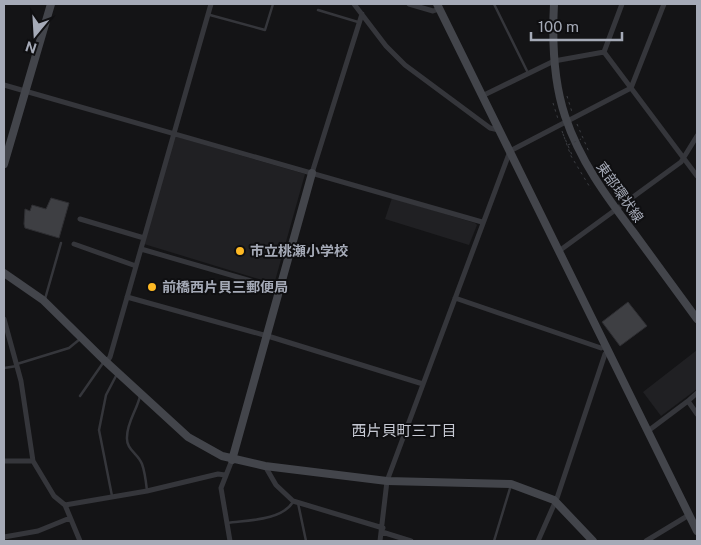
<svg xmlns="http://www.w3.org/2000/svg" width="701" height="545" font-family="'Public Sans','Noto Sans JP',sans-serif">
<rect width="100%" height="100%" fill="#141416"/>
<path fill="#202023" d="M174,136L305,174L275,281L272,283L144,244Z
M392,198L475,223L477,225L469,245L385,219Z
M697,350V389L661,416L643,392Z"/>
<path fill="#3e3f43" stroke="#2e2e32" d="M51,198L69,203L59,238L25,228L24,224L25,209L30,211L32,205L46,209Z
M628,302L647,326L620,346L602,322Z"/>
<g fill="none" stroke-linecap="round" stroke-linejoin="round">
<path stroke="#3b3d42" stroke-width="1" stroke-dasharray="2.5 4" stroke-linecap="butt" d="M567,96L572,112
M553,103L558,119
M577,124L589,152
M562,131L571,156L591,189
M563,134L572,155"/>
<path stroke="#35363b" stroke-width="2.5" d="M494,4L528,73
M318,10L358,22
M210,15L265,30L273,4
M45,299L61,243
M17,364L69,348L80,339
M4,368L17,366
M80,396L103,363
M140,396C137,410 127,422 127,437C126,450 138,453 142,464C145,472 146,482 147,491
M112,496L99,430L106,395L117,374
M298,503L306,541
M227,523C247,520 281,521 293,502
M494,541L511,485"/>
<path stroke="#35363b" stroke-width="5" d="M354,4L386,46L405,65L490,128L499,130
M409,4L433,11L439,9
M604,52L697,176
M4,85L482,222
M482,96L554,61L604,52L622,4
M312,173L362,14
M80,219L144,238
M74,244L136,266
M141,249L279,289
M559,251L681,162L697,136
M127,297L271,337L423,384
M455,298L601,348L606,346
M4,319L21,381L33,461L54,496L65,505L80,541
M104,360H108L110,357L211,4
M688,401L697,393
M648,431L688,401L697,414
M4,461H33
M265,466L276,485L293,501L383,528
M65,505L147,491L218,474L225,475
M382,532L411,541
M4,537L38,531L70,518
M230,541L221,488L232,460
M380,541L387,481L510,151L631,88L664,4
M538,541L557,498L605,354L609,351
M646,541L689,515"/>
<path stroke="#43454b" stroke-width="8" d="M437,4L697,531
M554,4C552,42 553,80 565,116C580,161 606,196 634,233C655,262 676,290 697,319
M4,164L51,4
M4,273L43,300L104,360L188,437L222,456L265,466L387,481L511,484L554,500L593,541
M232,460L312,173"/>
<path stroke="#3b3d42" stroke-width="1" stroke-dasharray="2.5 4" stroke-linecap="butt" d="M568,145L581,139"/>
</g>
<g fill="#feb924" stroke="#0f0f11" stroke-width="2">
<circle cx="240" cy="251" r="5"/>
<circle cx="152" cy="287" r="5"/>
</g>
<g text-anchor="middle" stroke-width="4" stroke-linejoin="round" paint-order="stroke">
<g font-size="14" fill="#a5aab7" stroke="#0f0f11">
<text transform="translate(620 192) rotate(55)" y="5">東部環状線</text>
</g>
<g font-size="14" font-weight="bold" fill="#a5aab7" stroke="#0f0f11" text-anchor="start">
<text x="250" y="256">市立桃瀬小学校</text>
<text x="162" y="292">前橋西片貝三郵便局</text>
</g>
<g font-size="15" fill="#c6c9d3" stroke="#0f0f11">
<text x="404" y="436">西片貝町三丁目</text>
</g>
</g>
<rect width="701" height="545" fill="none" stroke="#a5aab7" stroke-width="10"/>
<g transform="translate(35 35) rotate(198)" stroke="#0f0f11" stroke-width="4" paint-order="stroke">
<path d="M0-4L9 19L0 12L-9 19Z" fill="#a5aab7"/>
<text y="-8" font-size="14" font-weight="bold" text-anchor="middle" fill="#a5aab7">N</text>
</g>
<path d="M531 32v8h91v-8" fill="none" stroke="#a5aab7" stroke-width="2.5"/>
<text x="538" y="32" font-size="15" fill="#a5aab7" stroke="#0f0f11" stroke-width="4" paint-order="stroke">100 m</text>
</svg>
